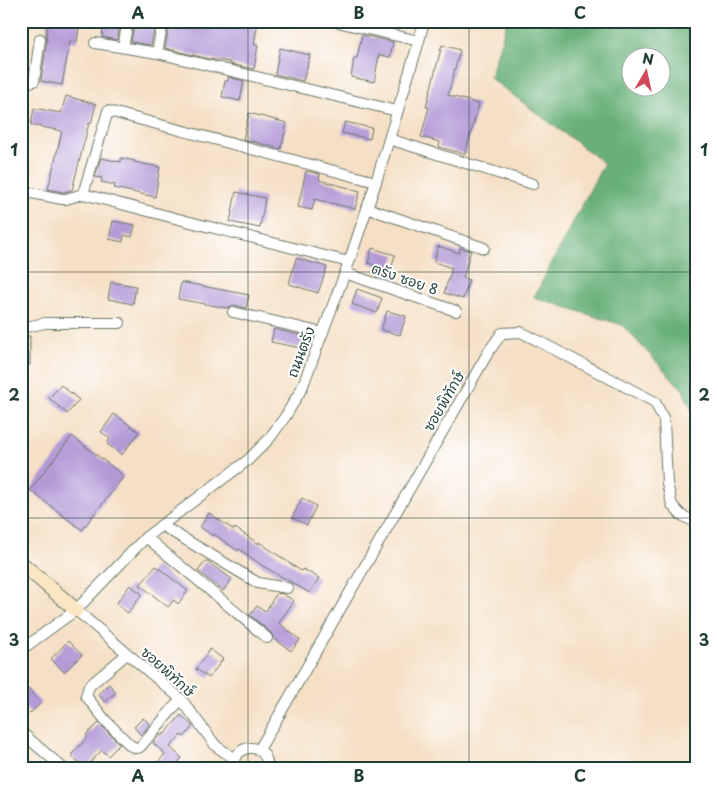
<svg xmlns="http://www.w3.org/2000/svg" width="718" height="790" font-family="'Playpen Sans','Playpen Sans Thai',sans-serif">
<rect width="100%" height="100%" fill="#fff"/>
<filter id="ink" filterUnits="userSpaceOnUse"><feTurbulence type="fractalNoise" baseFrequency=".02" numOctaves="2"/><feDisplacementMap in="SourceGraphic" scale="10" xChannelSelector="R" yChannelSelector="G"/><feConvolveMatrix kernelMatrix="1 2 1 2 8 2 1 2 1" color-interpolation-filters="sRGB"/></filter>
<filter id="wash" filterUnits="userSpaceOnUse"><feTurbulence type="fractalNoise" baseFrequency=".0096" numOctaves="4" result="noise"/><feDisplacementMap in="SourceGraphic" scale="20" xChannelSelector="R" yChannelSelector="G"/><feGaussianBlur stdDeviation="1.12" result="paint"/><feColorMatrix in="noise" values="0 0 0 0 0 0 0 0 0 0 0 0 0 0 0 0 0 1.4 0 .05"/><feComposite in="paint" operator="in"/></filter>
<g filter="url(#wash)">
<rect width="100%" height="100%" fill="#f5e0c6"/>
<path fill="#68b078" stroke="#447656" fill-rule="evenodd" d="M507,21H697V423L683,390L622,325L534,297L604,163L490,78ZM630,58H660V88H630Z"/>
<g id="blocks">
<path fill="#b39ad7" d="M48,21H80L77,42L70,41L62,85L41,81L47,40L46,36Z
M104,21L121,22L117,40L102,37Z
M135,21H156L151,45L131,42Z
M170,21H258L254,45H258L254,69L230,64V62L209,59L165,48Z
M370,21H397L396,29L369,22Z
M362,35L393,42L390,57L379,55L374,82L351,77L354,58H357Z
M442,45L460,50L448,95L479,104L465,154L439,147L440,142L421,137L429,107H426Z
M280,48L310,55L303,81L275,74Z
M228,77L244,81L240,101L222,97L225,81H228Z
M66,96L96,104L91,124L89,123L72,190L63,192L48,189L62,131L31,125L34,108L61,113Z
M249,113L287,123L281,149L243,139Z
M345,122L372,128L370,139L342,133Z
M101,158L121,162V158L135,161L134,162L160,167L155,197L114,188L115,185L101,182L102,178L95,177Z
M306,171L320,174L319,180L360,191L355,209L315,199L312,210L298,207Z
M236,192L265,198L260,228L230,222Z
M113,221L135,225L132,237L124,235L123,242L109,239Z
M438,246L459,253L460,248L471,251L463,278L469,280L463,299L444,293L452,268L434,262Z
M372,248L395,255L391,270L368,263Z
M296,258L327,267L318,293L289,284Z
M111,282L136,286L133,304L108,299Z
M181,282L249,295L246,308L234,305L231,306L227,308L178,299Z
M357,289L382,298L377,313L352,304Z
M387,311L406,316L400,335L381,330Z
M274,329L308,337L306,349L271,342Z
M21,336H30V365H21Z
M61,385L79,400L67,414L49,398Z
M114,414L139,432L122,455L107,444L110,438L101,432Z
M72,436L124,476L82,530L30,490Z
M302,498L316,506L307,525L292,518Z
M209,513L234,530L235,528L259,544V542L301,571L303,569L319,578L310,593L263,566L239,549L238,551L214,534L213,536L200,527Z
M206,561L232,579L223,591L198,571Z
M156,566L188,591L178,604L174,600L168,607L140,585Z
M130,585L142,594L128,613L116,604Z
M277,593L283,594L294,601L279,623L300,640L291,651L274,638L271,633L250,615L257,606L265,612Z
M68,641L82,655L64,672L51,659Z
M210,649L223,659L209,678L196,669Z
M109,684L116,692L105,702L98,694Z
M27,688L41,703L30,713L21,704V693Z
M181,715L193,726L184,737L181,735L170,747L182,758L172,769H152L165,754L153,743L160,734L162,736L164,733L165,734Z
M143,718L150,724L141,735L134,727Z
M99,723L120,744L108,756L102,750L85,768L71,755L88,737L86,735Z"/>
</g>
</g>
<g filter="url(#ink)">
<use href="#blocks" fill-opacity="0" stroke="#6a7667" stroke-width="1"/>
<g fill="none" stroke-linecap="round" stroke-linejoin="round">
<defs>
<path id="street" d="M333,21L419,41
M95,43L157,53L397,111
M123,47L128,21
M157,53L163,21
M21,81L30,82L34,81L40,39
M389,139L533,184
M21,191L62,199H66L83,194L190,222L349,262
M83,194L108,111L376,182
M367,208L484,248
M345,273L456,311
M233,312L323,333
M21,328L45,323H120
M161,525L258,583L287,588
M146,537L267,638
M76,610L181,699L216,746L235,759
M21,650L76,610L146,537L248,460L269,439L285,417L302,388L349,262L376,182L419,41L424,21
M127,654L89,686L86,696L106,721L131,746L137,748L140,747L181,699
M21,732L64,769
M259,750L489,351L502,333L521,332L655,402L664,420L667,483L672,505L681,515L697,523
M235,769C230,742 270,740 267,769"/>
<path id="secondary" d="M21,563L76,610"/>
</defs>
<use href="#street" stroke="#6a7667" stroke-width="12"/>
<use href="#secondary" stroke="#6a7667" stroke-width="16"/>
<use href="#street" stroke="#fff" stroke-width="10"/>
<use href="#secondary" stroke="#fbe6c4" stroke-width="14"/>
</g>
</g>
<path fill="none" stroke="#1f3d34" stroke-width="1" stroke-opacity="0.55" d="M248,21V769M469,21V769M21,272H697M21,518H697"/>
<g text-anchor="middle" stroke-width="4" stroke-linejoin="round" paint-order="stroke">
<g font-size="14" fill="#1f3d34" stroke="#fff">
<text transform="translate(405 279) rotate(19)" y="5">ตรัง ซอย 8</text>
<text transform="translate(301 352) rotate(-69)" y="5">ถนนตรัง</text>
<text transform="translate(444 401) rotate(-60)" y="5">ซอยพิทักษ์</text>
<text transform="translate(168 672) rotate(42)" y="5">ซอยพิทักษ์</text>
</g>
</g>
<rect width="718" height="790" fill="none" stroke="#fff" stroke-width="55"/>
<g transform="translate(646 72) rotate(9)"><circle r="24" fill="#ffffff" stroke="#a5b1ae"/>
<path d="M0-4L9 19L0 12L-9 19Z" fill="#d1495b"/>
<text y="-8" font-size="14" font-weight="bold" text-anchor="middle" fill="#1f3d34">N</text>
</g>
<rect x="28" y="28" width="662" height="734" fill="none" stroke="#1f3d34" stroke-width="2"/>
<g font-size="16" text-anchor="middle" font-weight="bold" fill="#1f3d34">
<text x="138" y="19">A</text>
<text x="359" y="19">B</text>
<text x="580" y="19">C</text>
<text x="14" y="156">1</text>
<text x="704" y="156">1</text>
<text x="14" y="401">2</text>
<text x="704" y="401">2</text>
<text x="14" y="646">3</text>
<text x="704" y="646">3</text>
<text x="138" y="782">A</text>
<text x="359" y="782">B</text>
<text x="580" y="782">C</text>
</g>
</svg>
